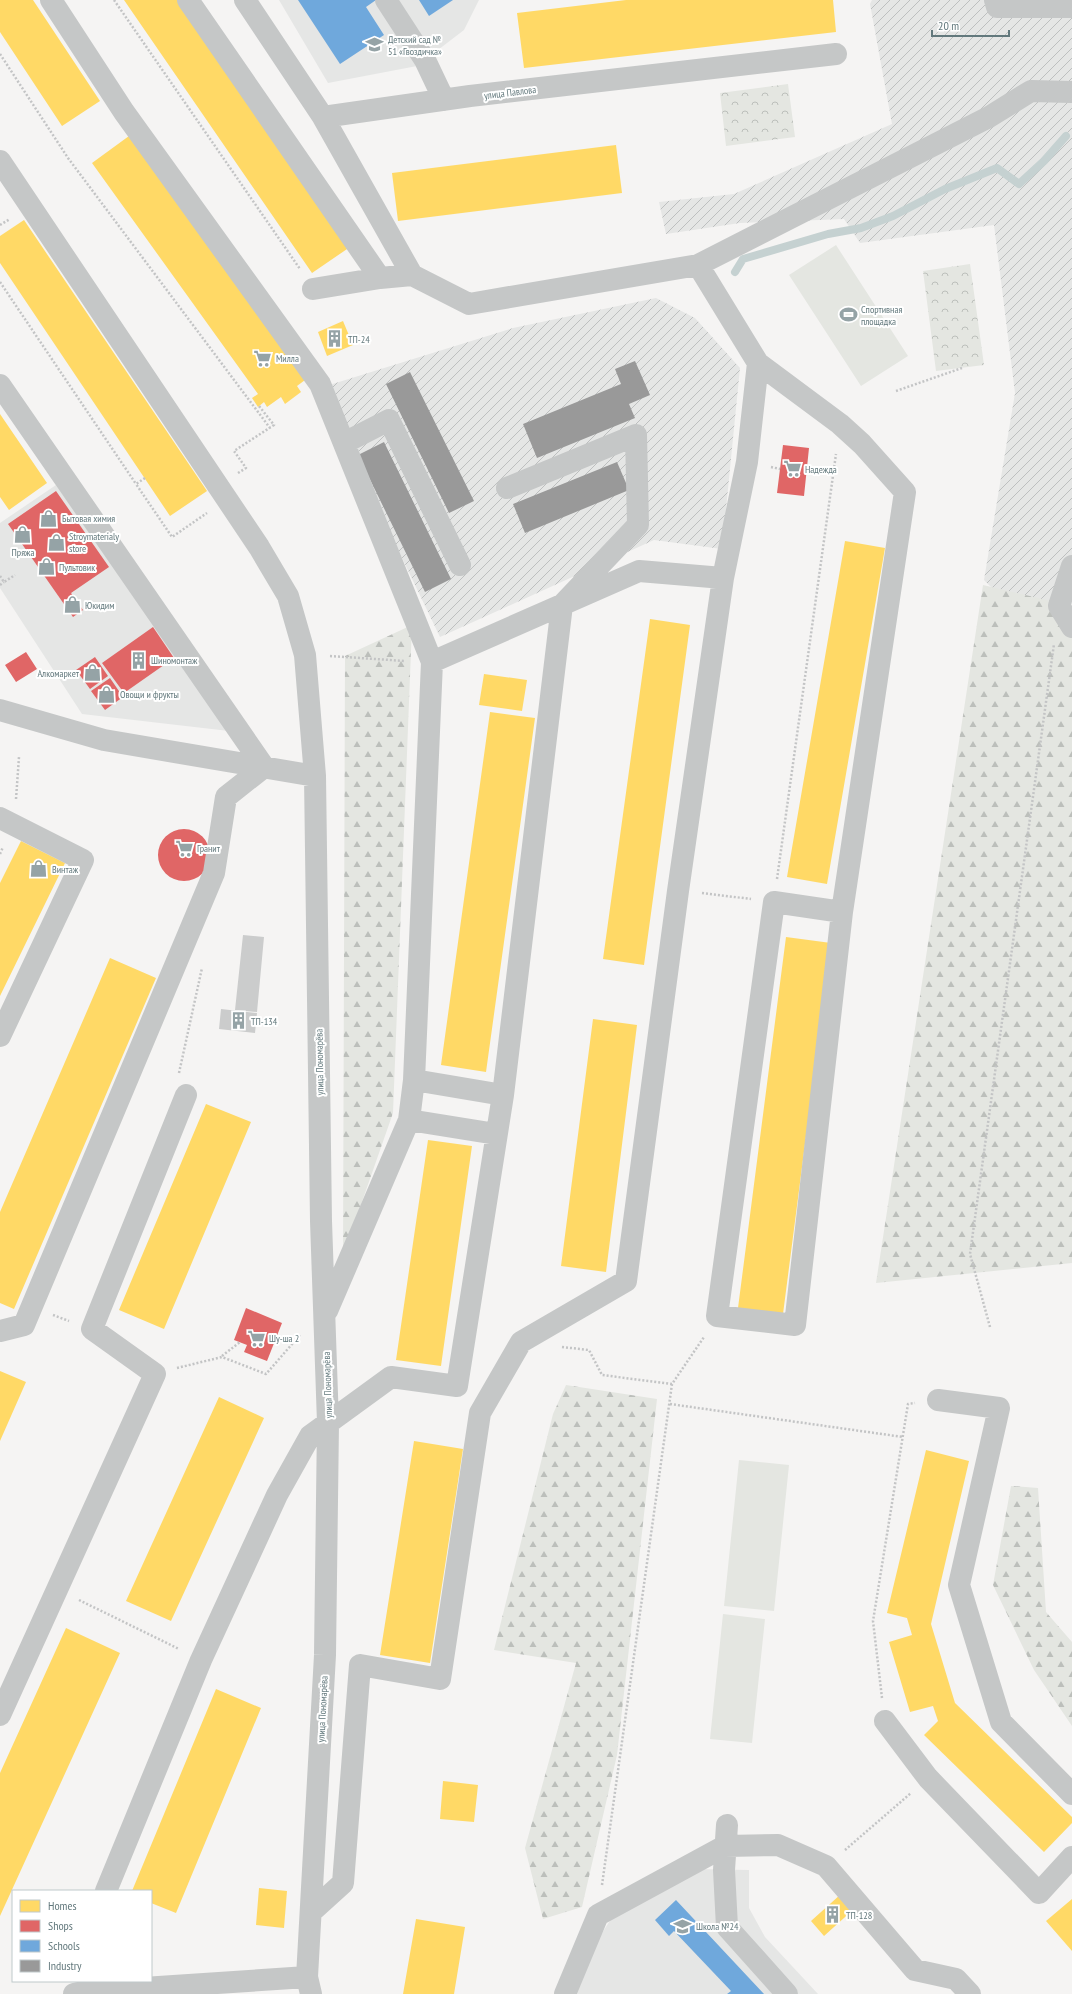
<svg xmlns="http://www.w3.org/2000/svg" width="1072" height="1994" font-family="'PT Sans Narrow',sans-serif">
<defs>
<pattern id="industrial-furrows" width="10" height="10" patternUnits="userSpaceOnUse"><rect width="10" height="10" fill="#e5e6e5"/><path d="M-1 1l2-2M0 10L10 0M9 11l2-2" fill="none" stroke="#bdbfbf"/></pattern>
<pattern id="forest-firs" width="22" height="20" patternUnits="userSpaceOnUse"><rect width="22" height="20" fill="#e4e6e1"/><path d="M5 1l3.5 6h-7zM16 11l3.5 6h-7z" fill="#bcbfbb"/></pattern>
<pattern id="park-crowns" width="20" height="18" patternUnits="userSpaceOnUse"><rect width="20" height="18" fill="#e4e6e1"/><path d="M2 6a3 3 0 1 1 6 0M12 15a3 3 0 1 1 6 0" fill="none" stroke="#bcbfbb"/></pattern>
</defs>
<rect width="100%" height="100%" fill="#f5f4f3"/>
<path fill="#e5e6e5" d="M279,0H479L464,30L417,66L328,83Z
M56,485L229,731L82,714L0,588V523Z
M695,1869L749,1870V1908L765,1937L818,1994H575L589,1953L613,1916Z"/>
<path fill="url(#industrial-furrows)" d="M872,0H1072V610L994,590L984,580L1015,393L994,225L860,243L844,219L740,223L666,234L659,202L734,194L892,124L870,4Z
M656,298L695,318L740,368L722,549L654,540L440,637L354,458L326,386L513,328Z"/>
<path fill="url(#forest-firs)" d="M983,585L1072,606V1263L876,1283Z
M412,625L393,1113L343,1256L345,656Z
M566,1385L657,1399L617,1755L582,1907L543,1919L525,1848L576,1663L494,1650L553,1414Z
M1011,1486L1038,1488L1046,1612L1072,1642V1726L1034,1670L993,1585Z"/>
<path fill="url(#park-crowns)" d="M788,84L795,137L726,146L720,93Z
M970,264L984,365L936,371L923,271Z"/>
<path fill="#e4e6e1" d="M836,245L908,356L861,386L789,275Z
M739,1460L789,1465L774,1611L724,1606Z
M723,1614L765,1619L752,1743L710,1739Z"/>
<path fill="#ffd966" d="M0,0H33L100,101L62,126L0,32Z
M124,0H179L350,247L312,273Z
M626,0H833L836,32L524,68L517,13Z
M129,136L305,380L297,386L301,392L285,404L281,397L267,407L264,402L258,407L252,398L258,394L92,163Z
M616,145L622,193L398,221L392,173Z
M24,220L207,491L170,516L0,263V236Z
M343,321L353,345L327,356L318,332Z
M0,414L47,483L9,510L0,497Z
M845,541L885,548L827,884L787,877Z
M650,619L690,625L644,965L603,959Z
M484,674L527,680L522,711L479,705Z
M490,712L535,718L486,1072L441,1065Z
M21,841L65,863L0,996V883Z
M786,937L831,943L783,1314L738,1308Z
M110,958L156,978L14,1309L0,1303V1212Z
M593,1019L637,1025L606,1272L561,1266Z
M206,1104L251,1122L164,1329L119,1310Z
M428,1140L472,1146L441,1366L396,1360Z
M0,1371L26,1382L0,1441Z
M219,1397L264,1418L171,1621L126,1601Z
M414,1441L463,1449L430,1663L380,1655Z
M926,1450L969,1461L931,1624L955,1703L1072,1817V1823L1044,1852L924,1735L938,1721L933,1706L910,1712L889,1642L912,1635L907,1618L887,1613Z
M66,1628L120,1653L0,1916V1773Z
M216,1689L261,1708L176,1913L151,1903V1891H132Z
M443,1781L478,1785L474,1822L440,1819Z
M259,1888L287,1891L284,1928L256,1925Z
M841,1894L854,1909L824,1936L811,1921Z
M1072,1899V1951L1046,1921Z
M416,1919L465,1927L454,1994H403Z"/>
<path fill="#e06666" d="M783,445L809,448L804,496L777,493Z
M56,491L109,567L71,593L83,610L73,617L8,524Z
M153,627L174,658L124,693L102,663Z
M26,652L37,669L16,682L5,665Z
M95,657L108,676L90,689L76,670Z
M110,678L123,697L105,710L91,691Z
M158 855a26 26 0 1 1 52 0a26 26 0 1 1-52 0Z
M246,1308L282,1323L267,1361L244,1352L247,1345L234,1340Z"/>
<path fill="#6fa8dc" d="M298,0H376L366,7L384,35L340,64Z
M419,0H453L429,16Z
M676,1900L764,1994H727L731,1991L674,1931L669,1936L655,1920Z"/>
<path fill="#999" d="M635,361L650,395L629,404L635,418L537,458L523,424L621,384L615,369Z
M410,372L474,501L449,513L386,384Z
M384,442L451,579L425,592L358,455Z
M617,462L629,490L525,533L513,504Z"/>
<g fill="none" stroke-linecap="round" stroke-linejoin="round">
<path stroke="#c5d1d1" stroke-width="8" d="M735,272L743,259L828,234L861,228L893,216L945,189L997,168L1019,184L1044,161L1066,136"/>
</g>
<path fill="#cbcccc" d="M243,935L264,937L257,1012L235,1010Z
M221,1009L257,1013L255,1033L219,1029Z"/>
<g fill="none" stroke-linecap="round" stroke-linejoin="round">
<path stroke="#c3c4c5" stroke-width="2.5" stroke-dasharray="2 2" stroke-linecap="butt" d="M114,0L300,269
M0,54L68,158L270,428
M0,225L10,219
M0,282L136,484
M896,391L962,368
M771,467L780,469
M238,473L246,468L234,451L274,425L259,406
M145,478L136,484L172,537L207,513
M0,576L4,582L15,575
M0,585L4,582
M330,656L405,661
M16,799L19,757
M0,854L3,847
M777,879L836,454
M702,893L751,899
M179,1073L202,968
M53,1315L69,1321
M990,1327L970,1254L1054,644
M562,1347L589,1350L602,1375L672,1384
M222,1356L240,1342
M177,1368L222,1357L266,1374L300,1335
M670,1404L903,1437
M79,1600L179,1649
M882,1698L873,1621L908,1404L915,1403
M845,1850L911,1793
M602,1885L672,1384L704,1337"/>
<path stroke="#c5c7c7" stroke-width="22" d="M51,0L124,112L320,384L432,662
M188,0L380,278L412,275
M245,0L323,117L470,96L836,54
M386,0L425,60L444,100
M995,0L997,7H1072
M323,117L412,275L469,304L698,265L758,363
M0,161L259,547L288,596L305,655L315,776L321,1221L328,1423L325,1655L307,1977L311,1994
M698,265L989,117L1031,91L1072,92
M313,289L380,278
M0,385L264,767L226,797L214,873L24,1325L0,1331
M344,443L389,420L460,565
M1072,566L1059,606L1072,627
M0,710L104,740L315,776
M0,818L83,860L0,1036
M414,1080L503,1095
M409,1120L496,1134
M327,1311L409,1120L414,1080L432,662L639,571L723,578
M938,1400L999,1408L959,1585L1001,1722L1072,1794
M0,1715L155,1374L92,1329L186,1095
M885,1721L928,1778L1039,1893L1072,1857
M727,1825L724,1870L727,1927L787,1994
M106,1891L201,1660L277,1495L310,1436L391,1377L457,1386L503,1095L562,605L638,525L636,435L507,488
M311,1912L343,1883L360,1665L440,1679L480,1413L521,1342L626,1281L678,891L723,578L747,462L758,363L840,424L862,444L905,492L842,912L795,1325L717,1316L774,902L842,912
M74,1994L83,1992L307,1977
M565,1994L598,1915L725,1846L778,1845L826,1866L915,1970L956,1979L970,1994"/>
</g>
<defs>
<symbol id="school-bare" viewBox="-9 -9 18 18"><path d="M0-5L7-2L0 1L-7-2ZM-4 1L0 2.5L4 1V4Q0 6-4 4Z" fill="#95a3a6" stroke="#fff" stroke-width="2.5" paint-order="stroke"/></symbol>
<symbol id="stadium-bare" viewBox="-9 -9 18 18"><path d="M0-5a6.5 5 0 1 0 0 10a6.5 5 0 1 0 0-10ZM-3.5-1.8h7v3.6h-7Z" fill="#95a3a6" stroke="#fff" stroke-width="2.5" paint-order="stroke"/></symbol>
<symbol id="building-bare" viewBox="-9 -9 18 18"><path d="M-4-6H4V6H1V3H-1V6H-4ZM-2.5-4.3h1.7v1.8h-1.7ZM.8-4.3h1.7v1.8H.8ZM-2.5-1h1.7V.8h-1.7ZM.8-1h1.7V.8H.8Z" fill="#95a3a6" stroke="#fff" stroke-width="2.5" paint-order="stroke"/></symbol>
<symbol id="supermarket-bare" viewBox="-9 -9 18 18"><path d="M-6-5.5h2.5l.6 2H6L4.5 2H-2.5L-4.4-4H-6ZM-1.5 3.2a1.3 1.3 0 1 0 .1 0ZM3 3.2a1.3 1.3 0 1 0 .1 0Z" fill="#95a3a6" stroke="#fff" stroke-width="2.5" paint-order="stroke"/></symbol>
<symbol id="shop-bare" viewBox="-9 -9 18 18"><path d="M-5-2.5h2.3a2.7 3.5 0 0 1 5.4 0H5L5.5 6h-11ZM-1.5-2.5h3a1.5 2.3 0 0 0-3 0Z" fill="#95a3a6" stroke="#fff" stroke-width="2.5" paint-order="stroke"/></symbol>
</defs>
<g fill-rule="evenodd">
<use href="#school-bare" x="362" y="32" width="25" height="25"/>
<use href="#stadium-bare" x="836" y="302" width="25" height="25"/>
<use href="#building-bare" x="322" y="326" width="25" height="25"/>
<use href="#supermarket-bare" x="250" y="346" width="25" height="25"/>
<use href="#supermarket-bare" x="780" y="456" width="25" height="25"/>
<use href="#shop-bare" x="36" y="506" width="25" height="25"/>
<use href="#shop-bare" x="10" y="522" width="25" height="25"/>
<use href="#shop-bare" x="44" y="530" width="25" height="25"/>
<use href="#shop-bare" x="34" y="554" width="25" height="25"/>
<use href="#shop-bare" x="60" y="592" width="25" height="25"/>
<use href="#building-bare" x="126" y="648" width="25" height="25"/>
<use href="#shop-bare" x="80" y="660" width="25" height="25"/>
<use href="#shop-bare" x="94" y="682" width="25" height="25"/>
<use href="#supermarket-bare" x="172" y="836" width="25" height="25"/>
<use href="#shop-bare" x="26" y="856" width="25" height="25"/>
<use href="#building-bare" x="226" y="1008" width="25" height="25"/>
<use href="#supermarket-bare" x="244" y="1326" width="25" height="25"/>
<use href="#building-bare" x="820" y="1902" width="25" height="25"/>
<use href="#school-bare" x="670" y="1914" width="25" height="25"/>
</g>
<g text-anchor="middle" stroke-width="4" stroke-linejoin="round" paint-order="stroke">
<g font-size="10" fill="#62787c" stroke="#fff" text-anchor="start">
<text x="388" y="43">Детский сад №<tspan x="388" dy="12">51 «Гвоздичка»</tspan></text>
<text x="861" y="313">Спортивная<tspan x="861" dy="12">площадка</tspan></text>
<text x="348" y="343">ТП-24</text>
<text x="276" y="362">Милла</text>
<text x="805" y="473">Надежда</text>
<text x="62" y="522">Бытовая химия</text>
<text x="69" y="540">Stroymaterialy<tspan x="69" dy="12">store</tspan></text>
<text x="23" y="556" text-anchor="middle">Пряжа</text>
<text x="59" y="571">Пультовик</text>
<text x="85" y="609">Юкидим</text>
<text x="151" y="664">Шиномонтаж</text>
<text x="79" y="677" text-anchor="end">Алкомаркет</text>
<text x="120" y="698">Овощи и фрукты</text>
<text x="197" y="852">Гранит</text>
<text x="52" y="873">Винтаж</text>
<text x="251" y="1025">ТП-134</text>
<text x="269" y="1342">Шу-ша 2</text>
<text x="846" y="1919">ТП-128</text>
<text x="696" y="1930">Школа №24</text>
</g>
<g font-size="10" fill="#62787c" stroke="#fff">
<text transform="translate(510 92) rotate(-7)" y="4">улица Павлова</text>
<text transform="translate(319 1062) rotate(-91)" y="4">улица Пономарёва</text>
<text transform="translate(327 1385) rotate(-92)" y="4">улица Пономарёва</text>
<text transform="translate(322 1709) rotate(-87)" y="4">улица Пономарёва</text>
</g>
</g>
<rect x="12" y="1890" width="140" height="92" fill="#ffffff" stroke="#c0c9cb"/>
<rect x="20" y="1900" width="20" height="12" fill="#ffd966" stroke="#c0c9cb"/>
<text x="48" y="1910" font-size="12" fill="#62787c">Homes</text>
<rect x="20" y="1920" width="20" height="12" fill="#e06666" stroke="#c0c9cb"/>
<text x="48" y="1930" font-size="12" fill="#62787c">Shops</text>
<rect x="20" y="1940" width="20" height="12" fill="#6fa8dc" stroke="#c0c9cb"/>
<text x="48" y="1950" font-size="12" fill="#62787c">Schools</text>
<rect x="20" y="1960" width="20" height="12" fill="#999999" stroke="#c0c9cb"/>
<text x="48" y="1970" font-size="12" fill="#62787c">Industry</text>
<path d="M932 30v6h77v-6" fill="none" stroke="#62787c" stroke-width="2"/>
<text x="938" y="30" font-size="12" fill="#62787c" stroke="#ffffff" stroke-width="3" paint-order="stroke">20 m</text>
</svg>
